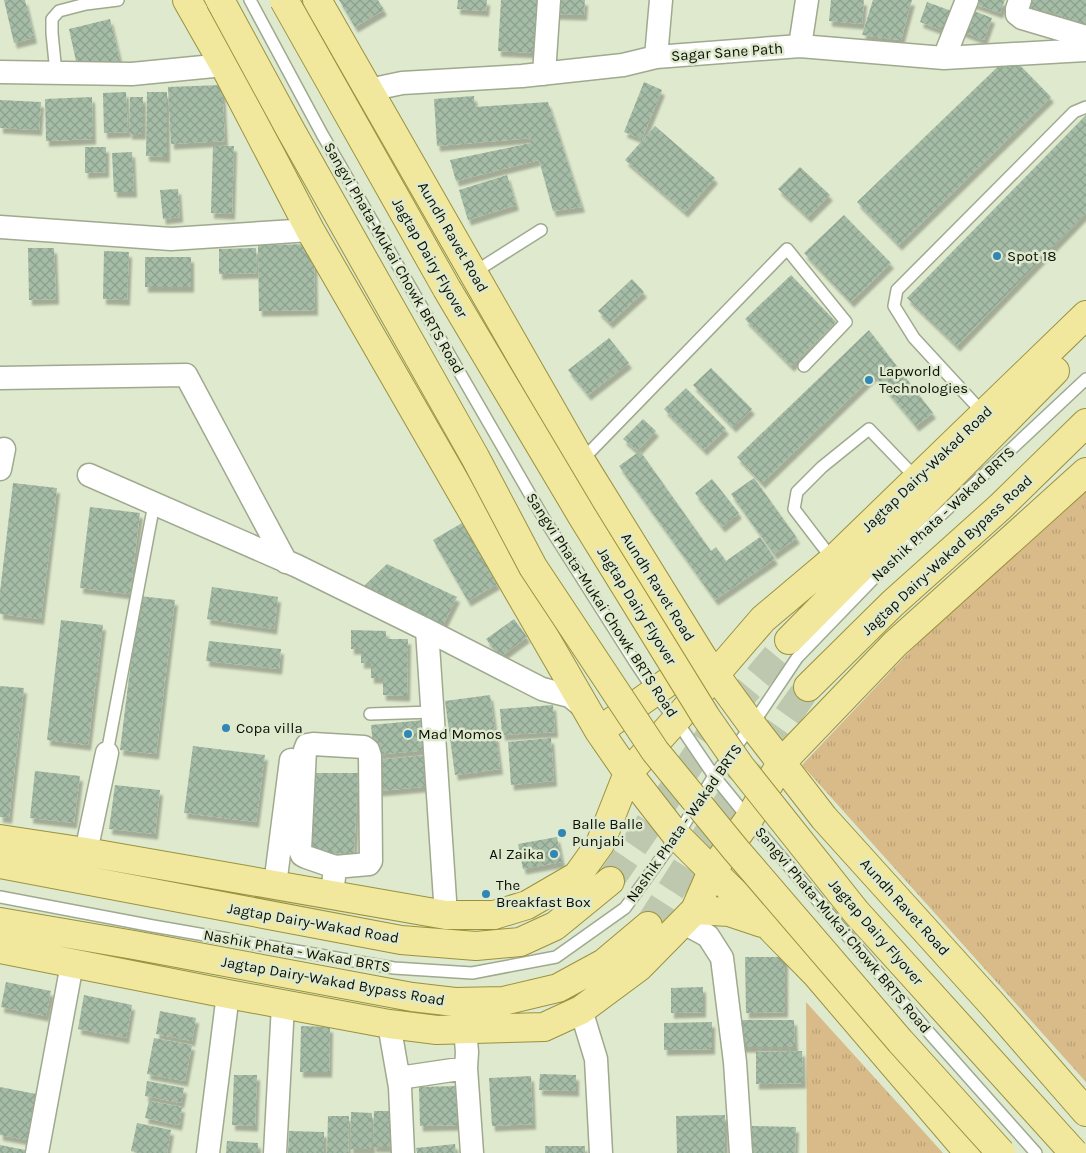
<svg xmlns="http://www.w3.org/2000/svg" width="1086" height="1153" font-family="Karla,sans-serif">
<defs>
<pattern id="grass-tufts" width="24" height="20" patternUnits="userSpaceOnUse" patternTransform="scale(1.25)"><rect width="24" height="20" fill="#d9bb8a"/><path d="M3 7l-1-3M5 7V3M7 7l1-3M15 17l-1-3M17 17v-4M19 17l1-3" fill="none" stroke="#b9a076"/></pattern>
<pattern id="building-cross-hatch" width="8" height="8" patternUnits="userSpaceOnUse" patternTransform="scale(1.25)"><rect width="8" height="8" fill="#a5bca7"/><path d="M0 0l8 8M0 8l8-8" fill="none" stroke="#8da08e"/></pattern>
<filter id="shadow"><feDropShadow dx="3" dy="5.5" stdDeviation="1" flood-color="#0004"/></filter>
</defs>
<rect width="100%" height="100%" fill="#dee9cd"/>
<path fill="url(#grass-tufts)" d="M1086,483V1082L802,765L909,652Z
M806,1002L943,1153H807Z"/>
<path fill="url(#building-cross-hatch)" filter="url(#shadow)" d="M4,0H25L34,38L14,43Z
M339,0H378L384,10L355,27Z
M458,0H487L486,11L457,9Z
M501,0H541L538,53L498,51Z
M554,0H585L584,15L553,14Z
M831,0H864L862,24L829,21Z
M873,0H912L901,40L862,35Z
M973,0H1005L1000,13L972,3Z
M1028,0H1086V33L1079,23L1048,11L1046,17L1025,8Z
M927,2L957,13L949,33L920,22Z
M969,9L992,18L984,40L961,31Z
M110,19L120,61L78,70L69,29Z
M1010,55L1051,97L899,245L857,202Z
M644,82L662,90L642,139L624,132Z
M222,85L225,141L171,144L168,87Z
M126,92L128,132L104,133L103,93Z
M147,92H167V157L146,156Z
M474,96L475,107L548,102L582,207L553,211L539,160L456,181L450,160L531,143V138L437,146L434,99Z
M92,97L93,139L46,141L45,99Z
M130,97H143V134H129Z
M0,100L41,102L39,130L0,128Z
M1086,115V213L957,346L907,298Z
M655,126L715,178L685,212L625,160Z
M213,146H234L232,214L211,213Z
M85,147H106V172L85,173Z
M132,152L134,192H114L112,153Z
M800,167L830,195L808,217L778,189Z
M507,175L516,205L468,220L459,190Z
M178,189L180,217L163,219L160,190Z
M844,215L891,263L851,302L804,253Z
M314,244L315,310L259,311L258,245Z
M28,248H54L56,299L29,300Z
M256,248L257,273L219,274V249Z
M104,251L129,252L127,300L103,299Z
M145,257H191V287H145Z
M791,275L836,322L791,366L745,319Z
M632,279L644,292L610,323L598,311Z
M869,330L933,413L916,426L874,375L762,483L737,457Z
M609,338L629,363L588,395L568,370Z
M711,368L752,409L733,427L693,385Z
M686,388L726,429L704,450L664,409Z
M643,419L656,431L637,451L623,439Z
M640,451L711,551L716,547L726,561L760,537L775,559L715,600L619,466Z
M754,478L797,538L774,554L731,494Z
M712,479L739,513L722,527L695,493Z
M13,483L57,488L41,619L0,614V592Z
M90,507L140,513L130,594L80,588Z
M462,523L497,584L468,601L433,540Z
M387,564L457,597L443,625L364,586Z
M212,587L278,597L274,629L207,619Z
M139,596L175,600L156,754L120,750Z
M514,619L527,637L500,657L486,639Z
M61,620L103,625L88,745L47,740Z
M351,630L386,631V639H408L407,696L383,695V678H371V663H361V649H351Z
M209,641L281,649L279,669L206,661Z
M0,686L24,688L9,818L0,817Z
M490,695L500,769L455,775L445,701Z
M553,705L555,732L502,735L500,709Z
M425,720L428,750L374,755L371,725Z
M551,738L554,781L511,785L508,742Z
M193,746L265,755L256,822L184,813Z
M429,755L432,786L378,791L376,760Z
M35,771L80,776L74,823L30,818Z
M309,773H358L354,854L306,852Z
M115,785L160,790L155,834L109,829Z
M557,837L562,862L523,869L518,844Z
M745,957H785V1012L746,1013Z
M6,982L51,991L46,1016L1,1007Z
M703,987V1012L671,1013V988Z
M84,995L132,1005L126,1038L78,1029Z
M160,1011L196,1018L192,1041L156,1034Z
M740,1020H794L795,1047H741Z
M712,1022V1049L664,1050V1023Z
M301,1026L330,1027L329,1072H300Z
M154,1038L192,1045L185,1081L147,1074Z
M802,1051L803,1083L756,1084V1052Z
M540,1074L576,1075V1091L539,1090Z
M234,1075H257L255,1126L232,1125Z
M531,1076L533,1124L492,1126L489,1078Z
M147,1081L184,1088L181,1103L145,1096Z
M456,1086L457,1125L420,1126L419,1087Z
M0,1087L36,1094L27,1140L0,1135Z
M149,1101L182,1107L179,1125L145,1118Z
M374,1111H393V1147H373Z
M351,1112L372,1113V1149H350Z
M725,1115V1153H677L676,1116Z
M328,1116H349L348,1153H327Z
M137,1123L171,1130L167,1153H139L131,1151Z
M752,1126L796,1127L795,1153H752Z
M289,1131L324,1132V1153H288Z
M227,1141L258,1143V1153H226Z
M455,1144L456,1153H417L416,1148Z
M0,1145L25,1150V1153H0Z
M545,1146H585V1153H545Z"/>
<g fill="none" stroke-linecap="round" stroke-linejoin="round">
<path stroke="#bec8af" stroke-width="28" stroke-dasharray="28 14" stroke-linecap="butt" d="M610,881L710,735L789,640
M648,926L738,786L808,687"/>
<defs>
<path id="service" d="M250,0L322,134L543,517L635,662L663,704L676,720L714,776L749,819L925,1028L1036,1153
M56,73L52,33V19L59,11L86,4L118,0
M473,273L541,230
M984,414L914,338L894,306L897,290L1074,112L1086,107
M581,461L787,249L846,322L804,366
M833,560L794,509L797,492L822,467L869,429L917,479
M370,714L433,712
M107,753L154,504
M0,897L153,926L394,968L472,973L556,957L625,908L677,836L714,776L752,725L797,658L879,573L1086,379"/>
<path id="minor" d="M1020,0L1017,9V14L1022,18L1086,37
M800,46L807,0
M656,57L661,0
M944,58L967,0
M0,72L132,74L224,65
M544,74L549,0
M369,90L402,83L522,76L623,65L656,57L800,46L944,58L1086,50
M0,227L171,239L310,230
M0,378L186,375L286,562
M0,469L4,449
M89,475L297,566L427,630L542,689L570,696L587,710
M427,630L446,915
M86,852L107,753
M275,885L291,760
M332,896L335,867L369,864L371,861L370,756L368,750L364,747L313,744L307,745L305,750L300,850L302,855L306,857L335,867
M682,922L708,936L722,958L735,1062L741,1153
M581,1010L596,1059L601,1153
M389,1024L400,1087L403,1153
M465,1029L467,1052L466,1068L472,1153
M399,1078L466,1068
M37,1153L72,964
M208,1153L228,994
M275,1153L283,1005"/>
<path id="primary" d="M187,0L224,65L310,230L599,731L628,773L677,836L712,871L768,925L816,974L969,1153
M317,0L581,461L703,658L752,725L824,818L992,1004L1086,1112
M789,640L1055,371
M808,687L892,604L1000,507L1086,423
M599,731L698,661
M0,839L86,852L446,915H494L527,905L577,876L600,844L628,773L676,720L763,619L833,560L1086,315
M0,864L401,940L476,946L520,942L555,926L610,881
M695,910L712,871L749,819L781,763L895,644L1086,472
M0,922L134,945L412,997L455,1002L503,1001L558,988L604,963L648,926
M0,949L228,994L389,1024L437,1030L544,1027L581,1010L639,967L695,910L729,912L762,923"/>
</defs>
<use href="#service" stroke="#9fa98f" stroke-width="14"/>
<use href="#minor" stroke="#9fa98f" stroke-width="25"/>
<use href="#primary" stroke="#9a923e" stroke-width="30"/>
<use href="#service" stroke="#fff" stroke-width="11"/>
<use href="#minor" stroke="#fff" stroke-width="22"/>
<use href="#primary" stroke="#f1e89d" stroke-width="28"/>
<defs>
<path id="primary-bridge" d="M220,0L290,129L475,457L533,567L655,751L736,850L900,1041L1001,1153
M284,0L447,289L582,516L706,717L740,766L856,912L1074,1153"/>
</defs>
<use href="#primary-bridge" stroke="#9a923e" stroke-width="30" stroke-linecap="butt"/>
<use href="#primary-bridge" stroke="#f1e89d" stroke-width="28"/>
</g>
<g fill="#3086b5" stroke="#dee9cd" stroke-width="2">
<circle cx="997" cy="256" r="5"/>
<circle cx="869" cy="380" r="5"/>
<circle cx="226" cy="728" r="5"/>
<circle cx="408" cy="734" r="5"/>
<circle cx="562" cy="833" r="5"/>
<circle cx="554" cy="854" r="5"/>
<circle cx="486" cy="894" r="5"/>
</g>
<g text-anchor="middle" stroke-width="5" stroke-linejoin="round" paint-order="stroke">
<g font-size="15" fill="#0b0f06" stroke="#dee9cd">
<text transform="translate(727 52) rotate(-4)" y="5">Sagar Sane Path</text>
<text transform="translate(453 237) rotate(60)" y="5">Aundh Ravet Road</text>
<text transform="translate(394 258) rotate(60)" y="5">Sangvi Phata-Mukai Chowk BRTS Road</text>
<text transform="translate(430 258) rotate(60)" y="5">Jagtap Dairy Flyover</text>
<text transform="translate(927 469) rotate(-44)" y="5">Jagtap Dairy-Wakad Road</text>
<text transform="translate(943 514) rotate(-43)" y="5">Nashik Phata - Wakad BRTS</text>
<text transform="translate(947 555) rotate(-43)" y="5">Jagtap Dairy-Wakad Bypass Road</text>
<text transform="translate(658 587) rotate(58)" y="5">Aundh Ravet Road</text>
<text transform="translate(602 605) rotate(57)" y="5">Sangvi Phata-Mukai Chowk BRTS Road</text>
<text transform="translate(637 606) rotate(58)" y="5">Jagtap Dairy Flyover</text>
<text transform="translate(684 823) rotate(-55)" y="5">Nashik Phata - Wakad BRTS</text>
<text transform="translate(905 907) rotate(48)" y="5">Aundh Ravet Road</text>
<text transform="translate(313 923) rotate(10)" y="5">Jagtap Dairy-Wakad Road</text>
<text transform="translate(843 930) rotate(50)" y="5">Sangvi Phata-Mukai Chowk BRTS Road</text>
<text transform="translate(876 932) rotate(49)" y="5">Jagtap Dairy Flyover</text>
<text transform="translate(297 951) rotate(10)" y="5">Nashik Phata - Wakad BRTS</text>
<text transform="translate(333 981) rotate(10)" y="5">Jagtap Dairy-Wakad Bypass Road</text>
</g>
<g font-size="15" fill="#0b0f06" stroke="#dee9cd" text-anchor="start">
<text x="1007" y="261">Spot 18</text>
<text x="879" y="376">Lapworld<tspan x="879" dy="17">Technologies</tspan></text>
<text x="236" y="733">Copa villa</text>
<text x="418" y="739">Mad Momos</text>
<text x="572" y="829">Balle Balle<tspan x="572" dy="17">Punjabi</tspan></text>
<text x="544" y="859" text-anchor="end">Al Zaika</text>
<text x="496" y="890">The<tspan x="496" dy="17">Breakfast Box</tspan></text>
</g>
</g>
</svg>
